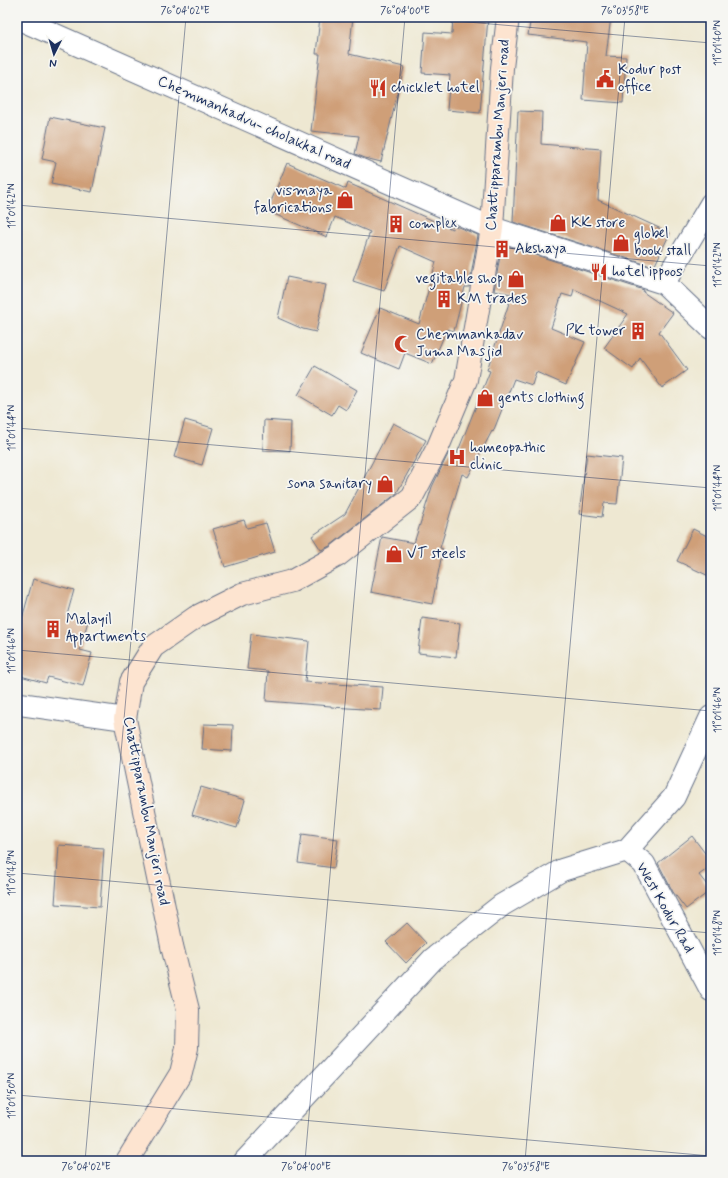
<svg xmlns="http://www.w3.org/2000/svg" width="728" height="1178" font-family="Mynerve,sans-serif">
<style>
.building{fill:#cf9f78}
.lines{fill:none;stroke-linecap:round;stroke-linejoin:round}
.street-casing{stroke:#657087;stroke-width:24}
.secondary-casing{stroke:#657087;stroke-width:24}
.street{stroke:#fff;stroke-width:22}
.secondary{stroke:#fde4d0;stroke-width:22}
.ticks{fill:none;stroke:#1b2f5e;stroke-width:1;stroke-opacity:0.45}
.labels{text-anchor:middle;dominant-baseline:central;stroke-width:3.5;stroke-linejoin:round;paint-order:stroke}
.poi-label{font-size:15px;fill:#1b2f5e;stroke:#f6f6f2;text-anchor:start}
.street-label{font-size:15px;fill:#1b2f5e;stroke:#f6f6f2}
.neatline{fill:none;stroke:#1b2f5e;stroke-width:1.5}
.ticks-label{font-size:10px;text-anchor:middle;fill:#1b2f5e}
</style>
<rect width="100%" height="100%" fill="#f6f6f2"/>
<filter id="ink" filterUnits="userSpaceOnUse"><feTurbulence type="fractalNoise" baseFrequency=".025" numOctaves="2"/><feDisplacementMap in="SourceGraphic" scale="8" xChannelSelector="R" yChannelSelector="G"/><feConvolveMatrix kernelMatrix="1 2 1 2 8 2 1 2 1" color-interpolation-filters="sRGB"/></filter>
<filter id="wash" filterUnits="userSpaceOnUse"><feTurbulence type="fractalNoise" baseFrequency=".012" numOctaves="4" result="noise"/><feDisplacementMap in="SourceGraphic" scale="16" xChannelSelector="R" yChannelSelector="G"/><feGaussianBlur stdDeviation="0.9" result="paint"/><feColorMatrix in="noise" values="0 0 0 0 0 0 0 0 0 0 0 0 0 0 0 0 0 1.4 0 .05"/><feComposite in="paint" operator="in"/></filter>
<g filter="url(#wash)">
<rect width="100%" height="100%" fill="#eee8d2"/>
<g id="blocks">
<g class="building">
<path d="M 320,17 L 353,17 L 349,54 L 404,67 L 381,162 L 365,158 L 355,154 L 359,136 L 311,131 L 320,54 L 316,54 Z"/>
<path d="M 453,17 L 488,18 L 480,113 L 447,110 L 450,75 L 422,73 L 425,32 L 452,34 Z"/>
<path d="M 531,17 L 611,17 L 606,56 L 626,57 L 623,103 L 583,100 L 587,42 L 528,35 Z"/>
<path d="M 518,111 L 542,112 L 541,144 L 601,149 L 598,200 L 670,233 L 654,267 L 513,222 Z"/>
<path d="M 50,117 L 105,128 L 92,192 L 51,184 L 56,162 L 42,159 Z"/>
<path d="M 287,163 L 346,189 L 348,183 L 452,229 L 453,225 L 478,235 L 469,287 L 465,287 L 454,331 L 447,329 L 432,364 L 405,353 L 399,369 L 361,353 L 380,308 L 419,324 L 436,262 L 400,246 L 384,291 L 353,281 L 370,232 L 335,217 L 327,237 L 267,211 Z"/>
<path d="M 502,244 L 644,290 L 643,292 L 673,313 L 659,332 L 687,370 L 662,388 L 640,358 L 633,369 L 604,348 L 628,314 L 574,289 L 572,297 L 562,294 L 551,328 L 585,342 L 566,385 L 536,372 L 532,385 L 514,379 L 493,432 L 492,431 L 468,477 L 462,474 L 440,548 L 443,549 L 432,604 L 371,592 L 382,537 L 414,543 L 432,487 L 449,452 L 456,456 L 490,371 L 487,370 L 512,294 L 494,291 Z"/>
<path d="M 287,277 L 326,285 L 316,332 L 303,329 L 278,318 Z"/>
<path d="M 315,366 L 357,390 L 346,410 L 338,405 L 332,415 L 298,395 Z"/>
<path d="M 185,420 L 213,428 L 202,465 L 174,457 Z"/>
<path d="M 264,420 L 291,422 L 290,451 L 263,450 Z"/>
<path d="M 393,423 L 426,440 L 396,494 L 330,546 L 321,550 L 312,536 L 345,514 Z"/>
<path d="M 587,454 L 622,458 L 617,504 L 604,503 L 602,517 L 579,514 Z"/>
<path d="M 244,520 L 247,528 L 266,523 L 275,552 L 225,567 L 213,529 Z"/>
<path d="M 693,529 L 711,538 L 711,577 L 677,561 Z"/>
<path d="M 33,579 L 74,590 L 67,615 L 88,621 L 80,650 L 92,653 L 83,686 L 48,677 L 46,683 L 17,675 L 17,637 Z"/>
<path d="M 422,618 L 460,623 L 456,657 L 418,653 Z"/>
<path d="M 251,634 L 309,641 L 305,682 L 383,687 L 381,710 L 331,707 L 331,706 L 266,701 L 268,671 L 247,669 Z"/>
<path d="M 204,724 L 233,725 L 232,751 L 202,749 Z"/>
<path d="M 201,787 L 245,800 L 237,828 L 192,815 Z"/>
<path d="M 302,834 L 338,839 L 334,868 L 298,863 Z"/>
<path d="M 692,836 L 711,861 L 711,866 L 699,875 L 711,890 L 686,909 L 673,892 L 658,863 Z"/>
<path d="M 59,845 L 104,848 L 100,907 L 55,904 Z"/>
<path d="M 407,923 L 426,943 L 406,963 L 386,942 Z"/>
</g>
</g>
</g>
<g filter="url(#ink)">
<use href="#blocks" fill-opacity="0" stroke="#657087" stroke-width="1"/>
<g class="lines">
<g class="street-casing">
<g id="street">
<path d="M 17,18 L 492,228 L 664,283 L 711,328"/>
<path d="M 664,283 L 711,204"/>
<path d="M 20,704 L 125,719"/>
<path d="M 627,850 L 644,864 L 711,990"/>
<path d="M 627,850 L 674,797 L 711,717"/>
<path d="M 245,1161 L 433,959 L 502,905 L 562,870 L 627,850"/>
</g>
</g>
<g class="secondary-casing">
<path id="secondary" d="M 127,1161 L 181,1073 L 187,1048 L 188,1010 L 172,946 L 125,719 L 131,682 L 153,647 L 196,617 L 242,594 L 292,581 L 337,556 L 412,497 L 438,447 L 466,380 L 492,228 L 502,68 L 508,17"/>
</g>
<use href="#street" class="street"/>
<use href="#secondary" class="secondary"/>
</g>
</g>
<path class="ticks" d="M 410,17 L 711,43M 17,205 L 711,266M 17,428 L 711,488M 17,650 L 711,711M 17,873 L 711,933M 17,1095 L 711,1156M 85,1161 L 186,17M 305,1161 L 405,17M 525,1161 L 625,17"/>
<defs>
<g id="civic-bare" transform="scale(1.38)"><path d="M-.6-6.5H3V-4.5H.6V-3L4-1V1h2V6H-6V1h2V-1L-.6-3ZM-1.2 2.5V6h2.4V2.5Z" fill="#c8321e" stroke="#f6f6f2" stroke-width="2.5" paint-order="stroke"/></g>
<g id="restaurant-bare" transform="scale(1.38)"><path d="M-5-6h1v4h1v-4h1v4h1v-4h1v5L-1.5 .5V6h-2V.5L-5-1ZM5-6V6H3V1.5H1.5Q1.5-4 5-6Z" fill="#c8321e" stroke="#f6f6f2" stroke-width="2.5" paint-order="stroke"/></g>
<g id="shop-bare" transform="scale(1.38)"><path d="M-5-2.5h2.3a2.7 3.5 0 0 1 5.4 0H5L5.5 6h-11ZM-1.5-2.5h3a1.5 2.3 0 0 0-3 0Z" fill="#c8321e" stroke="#f6f6f2" stroke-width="2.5" paint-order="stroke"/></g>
<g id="building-bare" transform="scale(1.38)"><path d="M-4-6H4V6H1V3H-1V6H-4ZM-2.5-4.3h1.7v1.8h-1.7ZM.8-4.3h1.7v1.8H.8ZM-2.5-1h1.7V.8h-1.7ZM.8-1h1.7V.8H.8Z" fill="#c8321e" stroke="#f6f6f2" stroke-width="2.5" paint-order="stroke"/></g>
<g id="mosque-bare" transform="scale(1.38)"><path d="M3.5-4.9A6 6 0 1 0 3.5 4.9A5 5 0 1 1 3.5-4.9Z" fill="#c8321e" stroke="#f6f6f2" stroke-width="2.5" paint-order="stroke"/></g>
<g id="hospital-bare" transform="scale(1.38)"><path d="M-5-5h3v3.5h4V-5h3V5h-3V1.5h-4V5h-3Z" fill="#c8321e" stroke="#f6f6f2" stroke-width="2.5" paint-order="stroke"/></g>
</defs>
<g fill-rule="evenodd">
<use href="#civic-bare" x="605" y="79"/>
<use href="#restaurant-bare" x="378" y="88"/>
<use href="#shop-bare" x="345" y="200"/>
<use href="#shop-bare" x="558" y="223"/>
<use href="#building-bare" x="396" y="224"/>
<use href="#shop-bare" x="621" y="243"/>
<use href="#building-bare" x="502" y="249"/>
<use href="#restaurant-bare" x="599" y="272"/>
<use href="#shop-bare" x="516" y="279"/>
<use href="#building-bare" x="444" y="299"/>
<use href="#building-bare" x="638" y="331"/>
<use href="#mosque-bare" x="403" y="344"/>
<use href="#shop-bare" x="485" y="398"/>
<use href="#hospital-bare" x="457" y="457"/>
<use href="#shop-bare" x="385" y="484"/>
<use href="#shop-bare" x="394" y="554"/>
<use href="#building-bare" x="53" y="629"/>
</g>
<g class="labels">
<g class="poi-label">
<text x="618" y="70">Kodur post<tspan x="618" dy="17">office</tspan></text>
<text x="391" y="88">chicklet hotel</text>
<text x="332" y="191" text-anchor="end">vismaya<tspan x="332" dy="17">fabrications</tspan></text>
<text x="571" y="223">KK store</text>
<text x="409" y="224">complex</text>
<text x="634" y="234">globel<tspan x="634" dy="17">book stall</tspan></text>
<text x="515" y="249">Akshaya</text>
<text x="612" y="272">hotel ippoos</text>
<text x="503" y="279" text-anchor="end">vegitable shop</text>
<text x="457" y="299">KM trades</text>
<text x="625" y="331" text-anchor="end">PK tower</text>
<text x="416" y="335">Chemmankadav<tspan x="416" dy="17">Juma Masjid</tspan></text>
<text x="498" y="398">gents clothing</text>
<text x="470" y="448">homeopathic<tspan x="470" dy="17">clinic</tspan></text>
<text x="372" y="484" text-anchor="end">sona sanitary</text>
<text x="407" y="554">VT steels</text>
<text x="66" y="620">Malayil<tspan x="66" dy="17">Appartments</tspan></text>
</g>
<g class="street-label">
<text transform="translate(254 123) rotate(24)">Chemmankadvu- cholakkal road</text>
<text transform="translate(498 135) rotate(-86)">Chattipparambu Manjeri road</text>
<text transform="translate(146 811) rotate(79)">Chattipparambu Manjeri road</text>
<text transform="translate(665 908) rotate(60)">West Kodur Rad</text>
</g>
</g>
<rect width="728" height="1178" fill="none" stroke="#f6f6f2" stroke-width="44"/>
<g transform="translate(54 54) rotate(185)" stroke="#f6f6f2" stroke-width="3" paint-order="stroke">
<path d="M0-3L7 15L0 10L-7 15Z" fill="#1b2f5e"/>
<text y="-6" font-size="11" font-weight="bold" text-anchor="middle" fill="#1b2f5e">N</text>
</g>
<rect x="22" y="22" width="684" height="1134" class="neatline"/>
<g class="ticks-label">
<text x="185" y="14">76°04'02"E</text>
<text x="405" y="14">76°04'00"E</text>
<text x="625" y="14">76°03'58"E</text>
<text transform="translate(717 43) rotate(-90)" y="4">11°01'40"N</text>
<text transform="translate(11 206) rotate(-90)" y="4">11°01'42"N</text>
<text transform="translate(717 265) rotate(-90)" y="4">11°01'42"N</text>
<text transform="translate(11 428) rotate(-90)" y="4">11°01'44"N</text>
<text transform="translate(717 488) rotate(-90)" y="4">11°01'44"N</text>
<text transform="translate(11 651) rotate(-90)" y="4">11°01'46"N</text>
<text transform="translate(717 710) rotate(-90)" y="4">11°01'46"N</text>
<text transform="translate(11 873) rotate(-90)" y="4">11°01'48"N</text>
<text transform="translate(717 933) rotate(-90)" y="4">11°01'48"N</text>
<text transform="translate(11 1096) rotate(-90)" y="4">11°01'50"N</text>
<text x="86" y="1170">76°04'02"E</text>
<text x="306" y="1170">76°04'00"E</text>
<text x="526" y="1170">76°03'58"E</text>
</g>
</svg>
